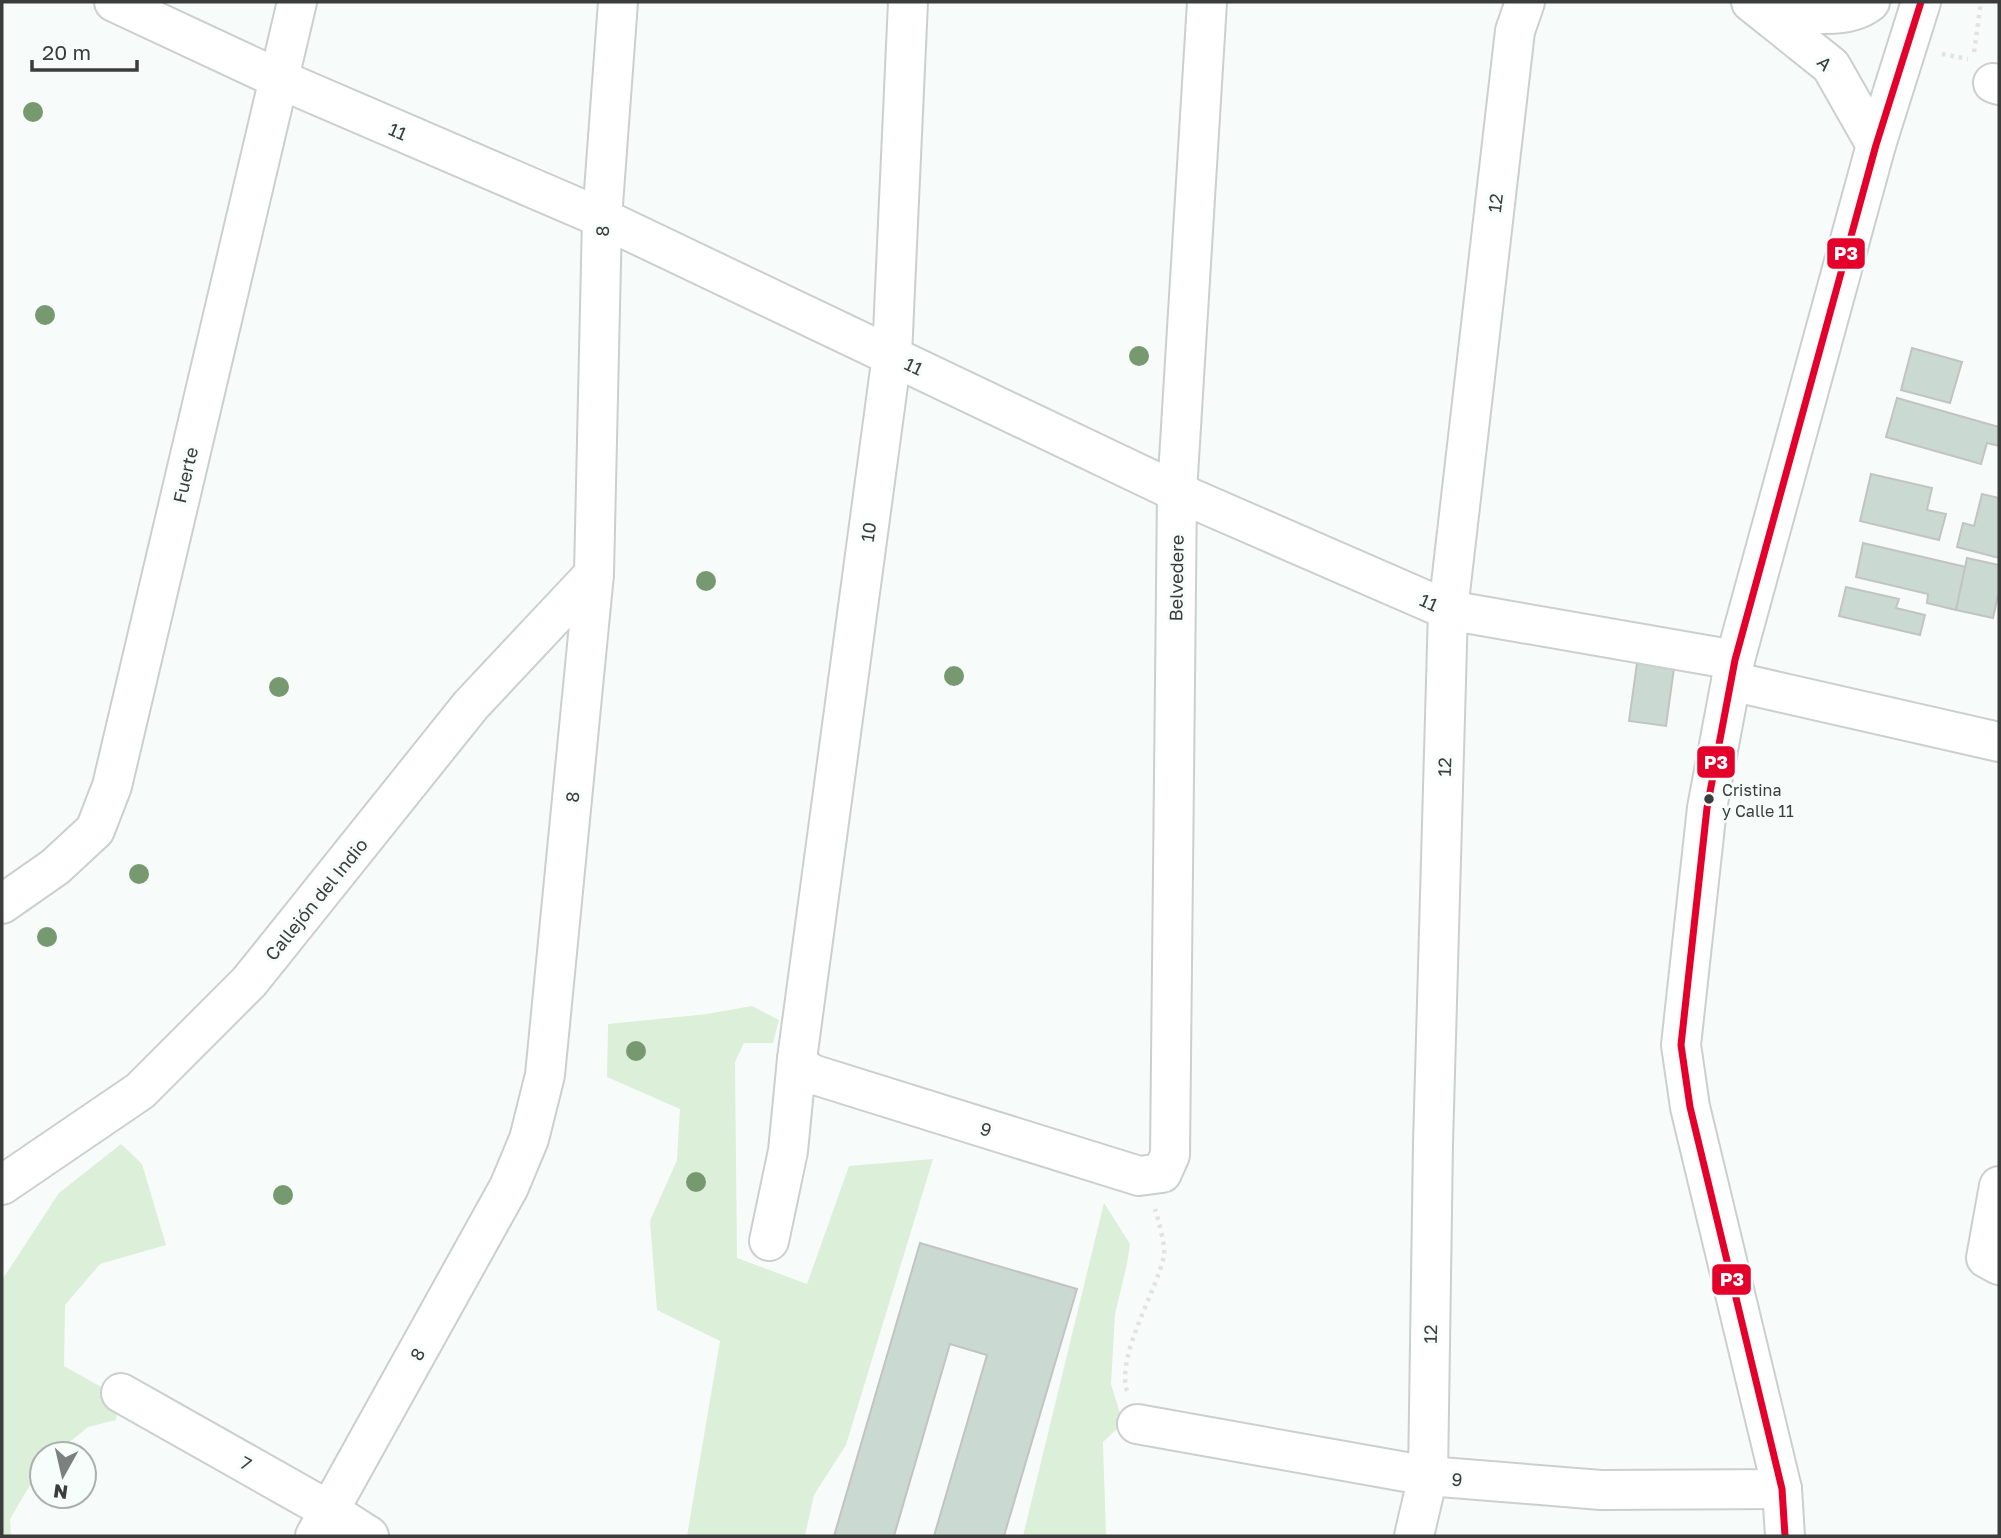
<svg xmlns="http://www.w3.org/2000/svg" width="2001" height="1538" font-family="'Golos Text',sans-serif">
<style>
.green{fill:#dbefd9}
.building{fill:#cad9d1;stroke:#c2c4c3;stroke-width:2}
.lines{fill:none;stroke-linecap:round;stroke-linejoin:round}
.street-casing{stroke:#cccfcf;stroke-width:42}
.secondary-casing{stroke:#cccfcf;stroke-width:42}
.path{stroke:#e2e2e2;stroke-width:4.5;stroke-dasharray:3.5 5;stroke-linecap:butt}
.street{stroke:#fefffe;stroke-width:38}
.secondary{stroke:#fefffe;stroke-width:38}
.bus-1-casing{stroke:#f6fdfb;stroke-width:12}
.bus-1{stroke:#e4002b;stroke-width:7}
.tree{fill:#769970}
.bus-dot{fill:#3a3d3c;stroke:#f6fdfb;stroke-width:2.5}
.labels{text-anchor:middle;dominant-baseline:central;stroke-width:6;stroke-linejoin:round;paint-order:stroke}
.bus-label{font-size:16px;fill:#3a3d3c;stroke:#f6fdfb;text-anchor:start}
.street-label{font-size:18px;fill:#3a3d3c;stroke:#f6fdfb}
.line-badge{stroke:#f6fdfb;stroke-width:2.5}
.badge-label{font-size:19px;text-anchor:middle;font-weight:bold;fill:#fff}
</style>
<rect width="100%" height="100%" fill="#f7fcfa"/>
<g class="green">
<path d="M 752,1006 L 779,1020 L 773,1043 L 744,1043 L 735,1062 L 737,1258 L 807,1284 L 849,1166 L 933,1159 L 846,1445 L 814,1495 L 805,1536 L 687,1536 L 720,1341 L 657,1310 L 650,1221 L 677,1160 L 680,1109 L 607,1077 L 608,1024 L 707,1014 Z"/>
<path d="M 121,1144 L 142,1164 L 166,1245 L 100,1264 L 65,1305 L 64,1366 L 119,1397 L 116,1420 L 88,1427 L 55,1454 L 42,1454 L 42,1465 L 10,1519 L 11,1536 L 2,1536 L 2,1280 L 59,1193 Z"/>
<path d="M 1104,1203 L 1130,1244 L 1127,1264 L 1115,1314 L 1111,1384 L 1123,1423 L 1103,1442 L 1106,1536 L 1023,1536 Z"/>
</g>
<g class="building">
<path d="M 1912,348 L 1962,362 L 1950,403 L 1901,390 Z"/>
<path d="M 1897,398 L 1999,427 L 1999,446 L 1987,443 L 1981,464 L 1886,437 Z"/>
<path d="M 1871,474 L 1932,488 L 1927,510 L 1946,514 L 1939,540 L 1860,521 Z"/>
<path d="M 1982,494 L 1999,498 L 1999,558 L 1957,547 L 1963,523 L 1974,526 Z"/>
<path d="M 1863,543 L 1966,567 L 1956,610 L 1927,603 L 1928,594 L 1856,577 Z"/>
<path d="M 1967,558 L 1999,565 L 1999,591 L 1993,618 L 1956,610 Z"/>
<path d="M 1846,587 L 1899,599 L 1896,608 L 1925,615 L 1920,635 L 1839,616 Z"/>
<path d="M 1637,663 L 1674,668 L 1666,726 L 1629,721 Z"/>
<path d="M 920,1243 L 1077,1289 L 1004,1536 L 934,1536 L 987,1355 L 950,1344 L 894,1536 L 834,1536 Z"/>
</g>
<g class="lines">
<g class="street-casing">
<g id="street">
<path d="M 1993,83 L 1999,85"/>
<path d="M 1731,681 L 1999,742"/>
<path d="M 2,904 L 55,867 L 95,830 L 112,786 L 297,2"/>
<path d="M 797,1059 L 805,1070 L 815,1075 L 1139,1176 L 1162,1173 L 1170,1155 L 1177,492 L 1207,2"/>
<path d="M 2,1185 L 140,1091 L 249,982 L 471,705 L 594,574"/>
<path d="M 1999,1186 L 1986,1258 L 1999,1265"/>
<path d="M 769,1241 L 788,1151 L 797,1059 L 892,355 L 908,2"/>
<path d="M 121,1393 L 330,1511 L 369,1536"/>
<path d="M 1137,1424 L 1428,1476 L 1601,1490 L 1782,1489"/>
<path d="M 315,1536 L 509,1187 L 529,1139 L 545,1075 L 594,574 L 602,218 L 618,2"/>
<path d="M 1414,1536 L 1428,1476 L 1433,1144 L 1448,610 L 1515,31 L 1525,2"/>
</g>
</g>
<g class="secondary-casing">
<g id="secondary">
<path d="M 114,2 L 279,79 L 602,218 L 1177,492 L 1448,610 L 1735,660"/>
<path d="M 1751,2 L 1831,66 L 1876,145"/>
<path d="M 1758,6 C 1791,10 1842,24 1870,2"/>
<path d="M 1785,1536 L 1782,1489 L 1690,1107 L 1681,1045 L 1707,808 L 1735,660 L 1876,145 L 1921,2"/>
</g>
</g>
<g class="path">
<path d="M 1974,52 L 1981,2"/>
<path d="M 1942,54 L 1968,59"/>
<path d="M 1127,1391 C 1116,1355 1156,1293 1164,1256 C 1166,1247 1158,1219 1155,1209"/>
</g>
<use href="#street" class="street"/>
<use href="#secondary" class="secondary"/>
<g class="bus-1-casing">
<path id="bus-1" d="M 1785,1536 L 1782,1489 L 1690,1107 L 1681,1045 L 1707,808 L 1735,660 L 1876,145 L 1921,2"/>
</g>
<use href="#bus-1" class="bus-1"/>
</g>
<g class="tree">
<circle cx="33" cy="112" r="10"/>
<circle cx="45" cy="315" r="10"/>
<circle cx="1139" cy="356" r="10"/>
<circle cx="706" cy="581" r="10"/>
<circle cx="954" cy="676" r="10"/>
<circle cx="279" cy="687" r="10"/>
<circle cx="139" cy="874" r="10"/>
<circle cx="47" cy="937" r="10"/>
<circle cx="636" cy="1051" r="10"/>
<circle cx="696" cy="1182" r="10"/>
<circle cx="283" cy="1195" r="10"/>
</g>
<circle class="bus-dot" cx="1709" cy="799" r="6"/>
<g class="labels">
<g class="bus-label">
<text x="1722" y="790">Cristina<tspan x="1722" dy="21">y Calle 11</tspan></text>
</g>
<g class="street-label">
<text transform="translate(1825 63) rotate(46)">A</text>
<text transform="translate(398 131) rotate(23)">11</text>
<text transform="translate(1495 203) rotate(-83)">12</text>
<text transform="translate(602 231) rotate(-88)">8</text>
<text transform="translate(914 366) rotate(26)">11</text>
<text transform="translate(185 475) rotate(-77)">Fuerte</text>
<text transform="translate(868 532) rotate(-82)">10</text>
<text transform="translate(1176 578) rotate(-89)">Belvedere</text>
<text transform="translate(1429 602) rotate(24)">11</text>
<text transform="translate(1444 767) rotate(-88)">12</text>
<text transform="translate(572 797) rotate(-85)">8</text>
<text transform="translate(316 899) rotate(-51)">Callejón del Indio</text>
<text transform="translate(986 1129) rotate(17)">9</text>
<text transform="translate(1430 1334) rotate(-89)">12</text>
<text transform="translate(417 1354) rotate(-61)">8</text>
<text transform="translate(246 1463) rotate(29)">7</text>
<text transform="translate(1457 1479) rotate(5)">9</text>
</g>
</g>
<g class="line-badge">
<rect x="1826" y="237" width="40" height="33" rx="7" fill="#e4002b"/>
<rect x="1696" y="745" width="40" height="34" rx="7" fill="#e4002b"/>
<rect x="1711" y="1263" width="41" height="33" rx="7" fill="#e4002b"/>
</g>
<g class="badge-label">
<text x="1846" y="260">P3</text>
<text x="1716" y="769">P3</text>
<text x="1732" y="1286">P3</text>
</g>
<rect width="2001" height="1538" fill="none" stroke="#3a3d3c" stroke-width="7"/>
<g transform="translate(63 1475) rotate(188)"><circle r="33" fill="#f6fdfb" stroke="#abb0af" stroke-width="2"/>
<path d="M0-5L12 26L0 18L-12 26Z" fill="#7c807e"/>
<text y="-10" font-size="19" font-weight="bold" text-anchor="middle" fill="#3a3d3c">N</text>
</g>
<path d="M32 60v10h105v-10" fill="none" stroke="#3a3d3c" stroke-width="3.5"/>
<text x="42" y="60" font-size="21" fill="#3a3d3c" stroke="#f6fdfb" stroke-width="5" paint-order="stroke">20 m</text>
</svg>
